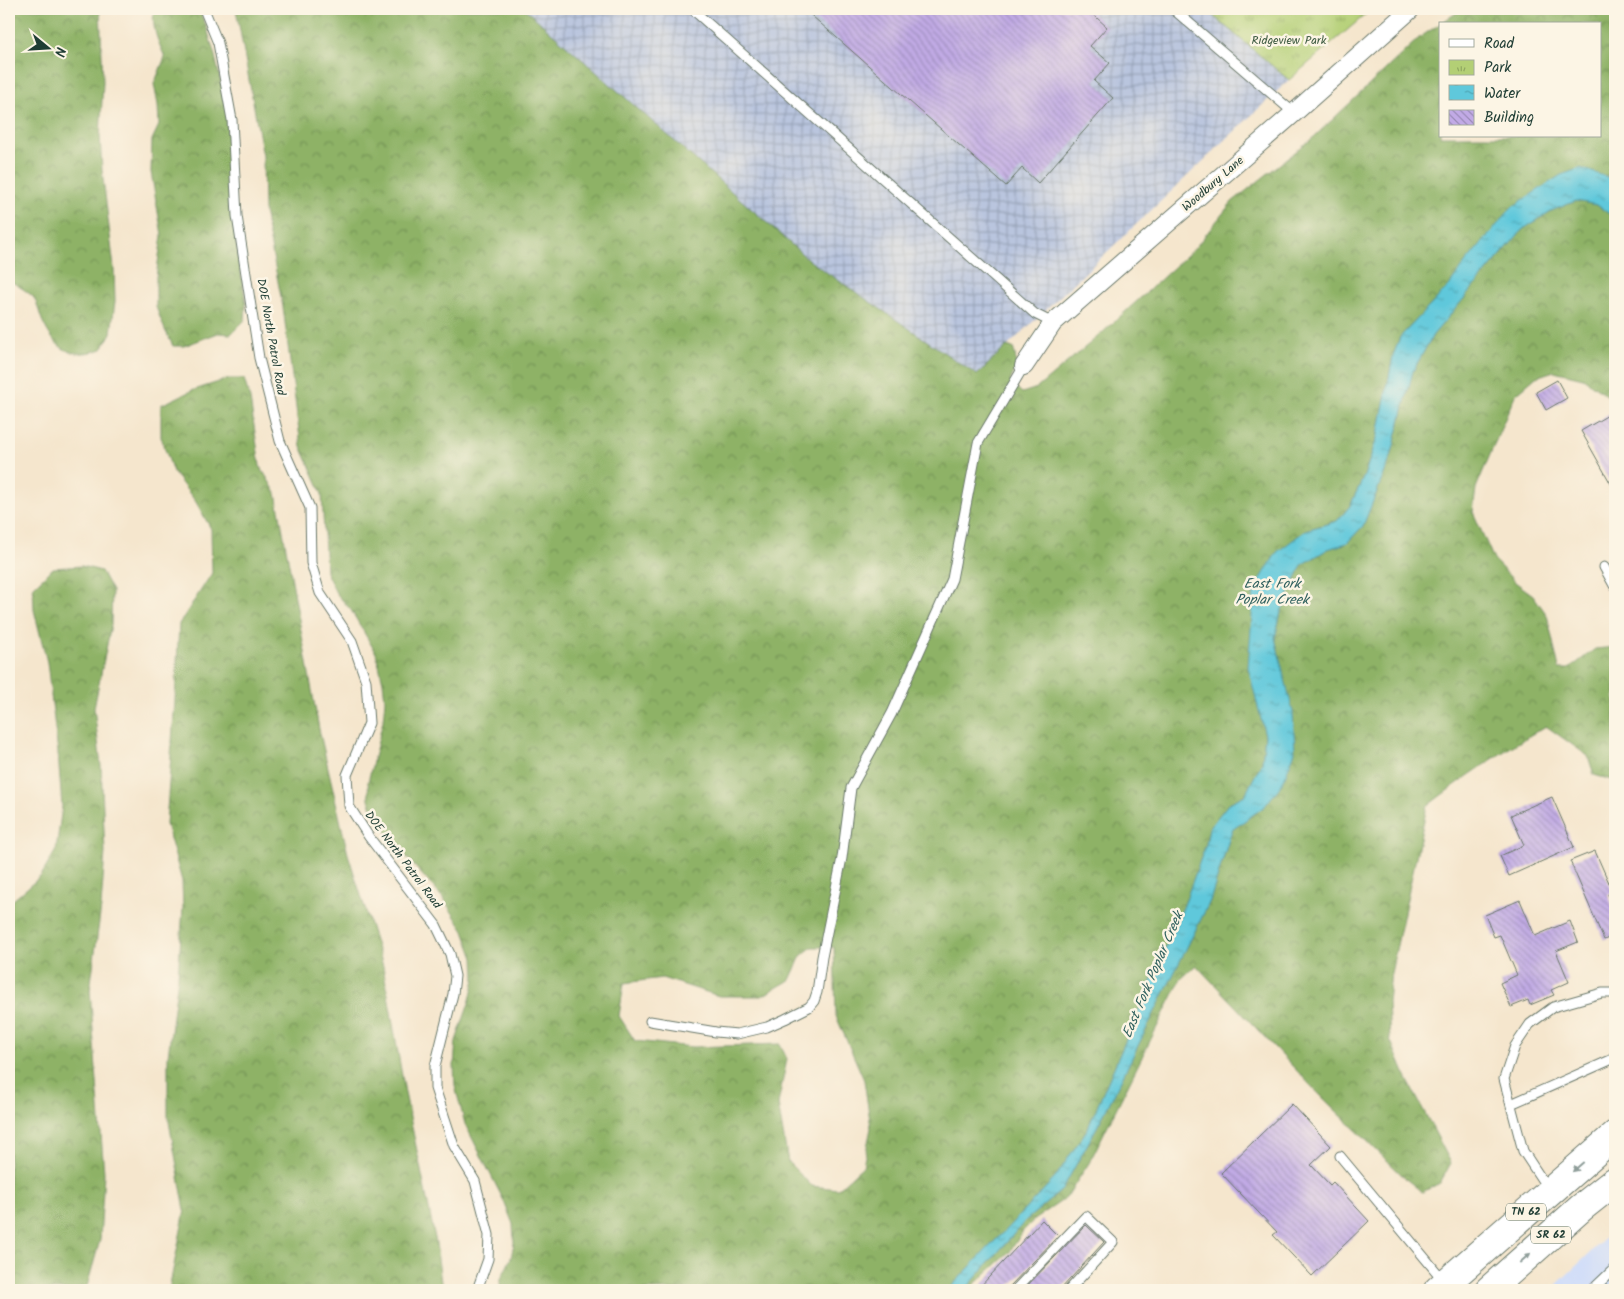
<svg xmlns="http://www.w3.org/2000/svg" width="1624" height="1299" font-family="Kalam,sans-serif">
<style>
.built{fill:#cddbfa}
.industrial{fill:url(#industrial-grid)}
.forest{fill:url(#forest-crowns);stroke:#56784d;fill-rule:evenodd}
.park{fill:url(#park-tufts);stroke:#698654}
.water{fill:url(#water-ripples);stroke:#3f8288}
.building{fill:url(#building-back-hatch)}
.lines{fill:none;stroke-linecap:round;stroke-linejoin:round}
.lane-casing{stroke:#6a786a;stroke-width:11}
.street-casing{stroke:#6a786a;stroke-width:20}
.highway-casing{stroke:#6a786a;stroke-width:30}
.lane{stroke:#fff;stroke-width:9}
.street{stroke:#fff;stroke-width:18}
.highway{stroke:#fff;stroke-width:28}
.oneway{fill:#8f9e9a}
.labels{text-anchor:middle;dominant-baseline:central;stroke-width:5;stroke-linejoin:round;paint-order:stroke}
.shield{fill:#fcf5e5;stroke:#617469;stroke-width:1}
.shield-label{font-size:11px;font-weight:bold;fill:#1f3d34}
.park-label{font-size:12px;fill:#3d5a41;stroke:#fcf5e5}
.street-label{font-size:12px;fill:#1f3d34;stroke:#fcf5e5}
.water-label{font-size:14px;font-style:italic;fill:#2f605e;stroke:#fcf5e5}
</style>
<defs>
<pattern id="industrial-grid" width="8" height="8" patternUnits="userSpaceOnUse" patternTransform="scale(1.25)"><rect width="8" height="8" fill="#b9c5de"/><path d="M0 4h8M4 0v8" fill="none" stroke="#96a1b5"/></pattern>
<pattern id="forest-crowns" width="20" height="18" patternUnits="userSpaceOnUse" patternTransform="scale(1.25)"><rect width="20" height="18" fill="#8eb266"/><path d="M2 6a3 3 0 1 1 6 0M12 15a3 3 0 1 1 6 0" fill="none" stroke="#739255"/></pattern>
<pattern id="park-tufts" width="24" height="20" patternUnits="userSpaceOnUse" patternTransform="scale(1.25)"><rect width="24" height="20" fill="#b3cf75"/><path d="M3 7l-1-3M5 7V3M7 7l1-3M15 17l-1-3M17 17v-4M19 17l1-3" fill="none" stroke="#91a961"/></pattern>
<pattern id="water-ripples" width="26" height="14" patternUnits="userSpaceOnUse" patternTransform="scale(1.25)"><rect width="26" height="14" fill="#5fc8db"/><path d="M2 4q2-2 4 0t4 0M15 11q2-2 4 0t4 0" fill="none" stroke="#4ea4b2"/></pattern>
<pattern id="building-back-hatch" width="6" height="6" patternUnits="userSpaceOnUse" patternTransform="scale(1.25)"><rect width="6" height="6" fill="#c1aae5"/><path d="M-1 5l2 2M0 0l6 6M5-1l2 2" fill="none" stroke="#9c8cba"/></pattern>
</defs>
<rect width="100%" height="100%" fill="#fcf5e5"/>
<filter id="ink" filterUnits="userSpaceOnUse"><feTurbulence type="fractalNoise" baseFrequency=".02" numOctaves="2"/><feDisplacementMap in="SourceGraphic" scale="10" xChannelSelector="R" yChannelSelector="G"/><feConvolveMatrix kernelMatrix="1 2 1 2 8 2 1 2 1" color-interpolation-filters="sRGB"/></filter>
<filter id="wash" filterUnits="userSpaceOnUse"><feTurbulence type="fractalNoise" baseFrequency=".0096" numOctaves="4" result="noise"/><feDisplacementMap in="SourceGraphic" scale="20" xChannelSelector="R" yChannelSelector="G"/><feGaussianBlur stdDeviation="1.12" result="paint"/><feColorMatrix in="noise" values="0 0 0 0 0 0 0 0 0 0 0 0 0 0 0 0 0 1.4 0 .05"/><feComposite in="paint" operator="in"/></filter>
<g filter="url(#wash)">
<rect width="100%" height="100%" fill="#f5e6cd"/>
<path class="built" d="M 1615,1229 L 1615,1290 L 1551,1290 Z"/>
<path class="industrial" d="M 525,9 L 1205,9 L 1289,80 L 977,375 L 810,261 Z"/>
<g class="forest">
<path d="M 9,9 L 100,9 L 103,82 L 100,136 L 102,170 L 114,268 L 115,301 L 111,333 L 102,349 C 70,360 55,349 42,320 C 39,313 38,304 34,298 C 28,291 16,285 9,280 Z"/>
<path d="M 154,9 L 198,9 L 206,25 L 215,56 L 227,110 L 228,182 L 234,230 L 246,304 L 245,320 L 231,334 L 218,333 L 184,346 L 173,346 L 165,330 L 156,307 L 156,277 L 162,235 L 151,172 L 152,140 L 159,125 L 158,105 L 154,84 L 165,57 C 158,42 151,26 154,9 Z"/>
<path d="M 236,9 L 525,9 L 810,261 L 977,375 L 1007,346 L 1013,348 C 1018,361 1016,369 1010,381 L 1022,393 L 1037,388 L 1102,333 L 1195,248 L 1232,202 L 1314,137 L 1419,38 L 1462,9 L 1615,9 L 1615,180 L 1606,175 L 1483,243 L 1465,263 L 1449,286 L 1400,337 L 1393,356 L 1378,435 L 1364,476 L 1350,506 L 1337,521 L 1306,530 L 1254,590 L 1252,626 L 1258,704 L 1265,735 L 1262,762 L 1245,795 L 1229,803 L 1209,828 L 1206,844 L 1184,905 L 1088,1128 L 1055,1178 L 948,1290 L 499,1290 L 501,1279 L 511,1258 L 514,1243 L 513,1224 L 503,1199 L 465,1124 L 455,1086 L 454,1065 L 456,1041 L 470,1000 L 475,979 L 474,958 L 464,931 L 443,898 L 408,859 L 375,817 L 369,799 L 368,782 L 383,721 L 385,700 L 383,682 L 376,653 L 351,610 L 336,593 L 326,572 L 322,494 L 301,446 L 283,307 L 264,211 L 263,156 ZM 1440,24 L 1600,24 L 1600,136 L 1440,136 ZM 812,947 L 834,947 L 836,1016 L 864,1080 L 871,1128 L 863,1166 L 838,1189 L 812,1186 L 788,1162 L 778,1104 L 787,1059 L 780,1044 L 693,1047 L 635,1041 L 619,1016 L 624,983 L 662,978 L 719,996 L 762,996 L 790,980 L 801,956 Z"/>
<path d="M 1576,201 L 1597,205 L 1615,218 L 1615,401 L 1583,378 L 1554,371 L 1536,377 L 1515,395 L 1476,488 L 1473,512 L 1494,560 L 1515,582 L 1533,595 L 1547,615 L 1559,669 L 1569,669 L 1595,649 L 1615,647 L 1615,781 L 1594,775 L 1588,756 L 1546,726 C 1504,750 1465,777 1427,806 L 1391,973 L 1388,1002 L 1390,1039 L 1404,1073 L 1451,1163 L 1440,1183 L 1422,1192 L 1406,1179 L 1318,1093 L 1196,965 L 1181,979 L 1089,1163 L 1066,1198 L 1035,1219 L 1023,1231 L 1009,1253 L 968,1290 L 965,1290 L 1026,1220 L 1062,1190 L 1102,1118 L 1210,901 L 1232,830 L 1265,806 L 1282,671 L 1275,638 L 1281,612 L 1302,565 L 1328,549 L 1347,543 L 1363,526 L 1391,457 L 1413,371 L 1433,335 L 1522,230 L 1551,211 Z"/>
<path d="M 228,379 L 244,379 L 250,399 L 260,466 L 276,493 L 319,729 L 348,854 L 383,966 L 405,1093 L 436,1243 L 442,1290 L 169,1290 L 185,1210 L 168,1116 L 168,1056 L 178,976 L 183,908 L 182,881 L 166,824 L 175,700 L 179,624 L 212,573 L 211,529 L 196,502 L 173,472 L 161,437 L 161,405 L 191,391 Z"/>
<path d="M 82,566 L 101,571 L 112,591 L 111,625 L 94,708 L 101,766 L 105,852 L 101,907 L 90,990 L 104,1173 L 100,1240 L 86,1290 L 9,1290 L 9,901 L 12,901 L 41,876 L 56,850 L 62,807 L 58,753 L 47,662 L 34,610 L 33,587 L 53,568 Z"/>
</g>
<path class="park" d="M 1205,9 L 1372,9 L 1289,80 Z"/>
<path class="water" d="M 1581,168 L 1615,180 L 1615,218 L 1597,205 L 1576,201 L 1551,211 L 1522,230 L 1433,335 L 1413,371 L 1391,457 L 1363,526 L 1347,543 L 1328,549 L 1302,565 L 1281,612 L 1275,638 L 1293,712 L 1295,752 L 1282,784 L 1265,806 L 1232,830 L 1210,901 L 1102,1118 L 1062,1190 L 1026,1220 L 965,1290 L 948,1290 L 1055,1178 L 1088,1128 L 1184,905 L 1206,844 L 1209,828 L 1229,803 L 1245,795 L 1262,762 L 1265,735 L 1248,667 L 1254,590 L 1277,552 L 1306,530 L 1337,521 L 1350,506 L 1364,476 L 1378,435 L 1393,356 L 1400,337 L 1449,286 L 1465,263 L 1512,207 L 1561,175 Z"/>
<g id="blocks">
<g class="building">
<path d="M 804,9 L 1087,9 L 1107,27 L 1090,46 L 1110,63 L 1094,81 L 1113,98 L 1038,183 L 1022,168 L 1006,186 Z"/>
<path d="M 1557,380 L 1567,398 L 1546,410 L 1536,392 Z"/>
<path d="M 1610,414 L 1615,423 L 1615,491 L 1581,431 Z"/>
<path d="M 1552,797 L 1574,847 L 1509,876 L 1500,856 L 1524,845 L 1511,815 Z"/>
<path d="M 1595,851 L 1613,892 L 1608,894 L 1615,913 L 1615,935 L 1604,940 L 1570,861 Z"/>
<path d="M 1520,900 L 1535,936 L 1570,921 L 1578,942 L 1556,951 L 1569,982 L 1551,990 L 1554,995 L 1530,1005 L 1528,1000 L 1511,1007 L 1500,983 L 1517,975 L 1500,935 L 1494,937 L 1485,915 Z"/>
<path d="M 1292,1104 L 1331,1146 L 1311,1165 L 1330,1185 L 1333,1182 L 1369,1221 L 1312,1276 L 1273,1235 L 1277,1232 L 1221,1173 Z"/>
<path d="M 1042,1220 L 1058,1236 L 1010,1286 L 1009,1290 L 977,1290 Z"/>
<path d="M 1086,1225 L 1104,1242 L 1060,1290 L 1023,1290 Z"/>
</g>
</g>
</g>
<g filter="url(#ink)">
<use href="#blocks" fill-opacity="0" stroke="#6a786a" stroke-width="1"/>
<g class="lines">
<g class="lane-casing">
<g id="lane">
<path d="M 204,9 L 218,43 L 232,120 L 237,216 L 259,358 L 280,441 L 310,508 L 311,563 L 320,593 L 352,641 L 366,681 L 369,723 L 347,775 L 349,806 L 369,837 L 436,925 L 450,954 L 455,976 L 453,994 L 435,1066 L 435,1088 L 454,1146 L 475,1181 L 489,1235 L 488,1259 L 477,1290"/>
<path d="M 692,9 L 1035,314 L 1053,323"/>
<path d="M 1173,9 L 1294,113"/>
<path d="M 1604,567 L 1615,587"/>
<path d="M 650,1021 L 716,1032 L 737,1034 L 767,1027 L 785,1019 L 809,1007 L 814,1001 L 817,992 L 822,957 L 842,858 L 851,788 L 892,713 L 952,579 L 978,443 L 1024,366"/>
<path d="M 1511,1104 L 1615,1058"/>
<path d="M 1340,1156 L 1444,1281"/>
<path d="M 1548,1189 L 1523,1151 L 1504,1079 L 1515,1046 L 1530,1024 L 1553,1007 L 1602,993 L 1615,993"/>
<path d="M 1015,1290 L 1086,1216 L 1113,1242 L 1069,1290"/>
<path d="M 1592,1290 L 1615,1268"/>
</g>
</g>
<g class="street-casing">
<path id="street" d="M 1024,366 L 1053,323 L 1294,113 L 1411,9"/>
</g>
<g class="highway-casing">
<g id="highway">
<path d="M 1438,1290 L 1615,1135"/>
<path d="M 1489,1290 L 1581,1208 L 1615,1181"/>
</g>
</g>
<use href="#lane" class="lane"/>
<use href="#street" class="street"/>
<use href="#highway" class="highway"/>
</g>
<defs><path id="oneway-solid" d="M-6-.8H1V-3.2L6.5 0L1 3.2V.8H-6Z" transform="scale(1.25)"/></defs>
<g class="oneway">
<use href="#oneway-solid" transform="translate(1578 1167) rotate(139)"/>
<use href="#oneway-solid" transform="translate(1525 1258) rotate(-41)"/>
</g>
</g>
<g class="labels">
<g class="shield">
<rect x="1506" y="1203.5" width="40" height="17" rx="4"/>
<rect x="1531" y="1226.5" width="40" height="17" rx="4"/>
</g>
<g class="shield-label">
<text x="1526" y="1212">TN 62</text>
<text x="1551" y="1235">SR 62</text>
</g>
<g class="park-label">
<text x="1289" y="40">Ridgeview Park</text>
</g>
<g class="street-label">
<text transform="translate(1213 184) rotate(-41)">Woodbury Lane</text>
<text transform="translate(271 337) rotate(80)">DOE North Patrol Road</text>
<text transform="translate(403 860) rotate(53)">DOE North Patrol Road</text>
</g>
<g class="water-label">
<text x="1272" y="584">East Fork<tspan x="1272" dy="16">Poplar Creek</tspan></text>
<text transform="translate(1153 975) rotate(-67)">East Fork Poplar Creek</text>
</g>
</g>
<rect width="1624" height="1299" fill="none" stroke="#fcf5e5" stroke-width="30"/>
<rect x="1439" y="22" width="162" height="115" fill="#fcf5e5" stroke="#a4ab9e"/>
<rect x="1449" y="39" width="25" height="8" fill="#ffffff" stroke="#a4ab9e"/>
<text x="1484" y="48" font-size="15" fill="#1f3d34">Road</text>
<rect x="1449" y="60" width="25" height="15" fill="url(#park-tufts)" stroke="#a4ab9e"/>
<text x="1484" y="72" font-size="15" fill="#1f3d34">Park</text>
<rect x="1449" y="85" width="25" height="15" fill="url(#water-ripples)" stroke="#a4ab9e"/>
<text x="1484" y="98" font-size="15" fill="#1f3d34">Water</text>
<rect x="1449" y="110" width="25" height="15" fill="url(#building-back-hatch)" stroke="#a4ab9e"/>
<text x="1484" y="122" font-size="15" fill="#1f3d34">Building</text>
<g transform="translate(48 48) rotate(108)" stroke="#fcf5e5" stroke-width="4" paint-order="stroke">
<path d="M0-4L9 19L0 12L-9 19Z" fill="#1f3d34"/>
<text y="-8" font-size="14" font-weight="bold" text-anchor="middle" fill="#1f3d34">N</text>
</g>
</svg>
